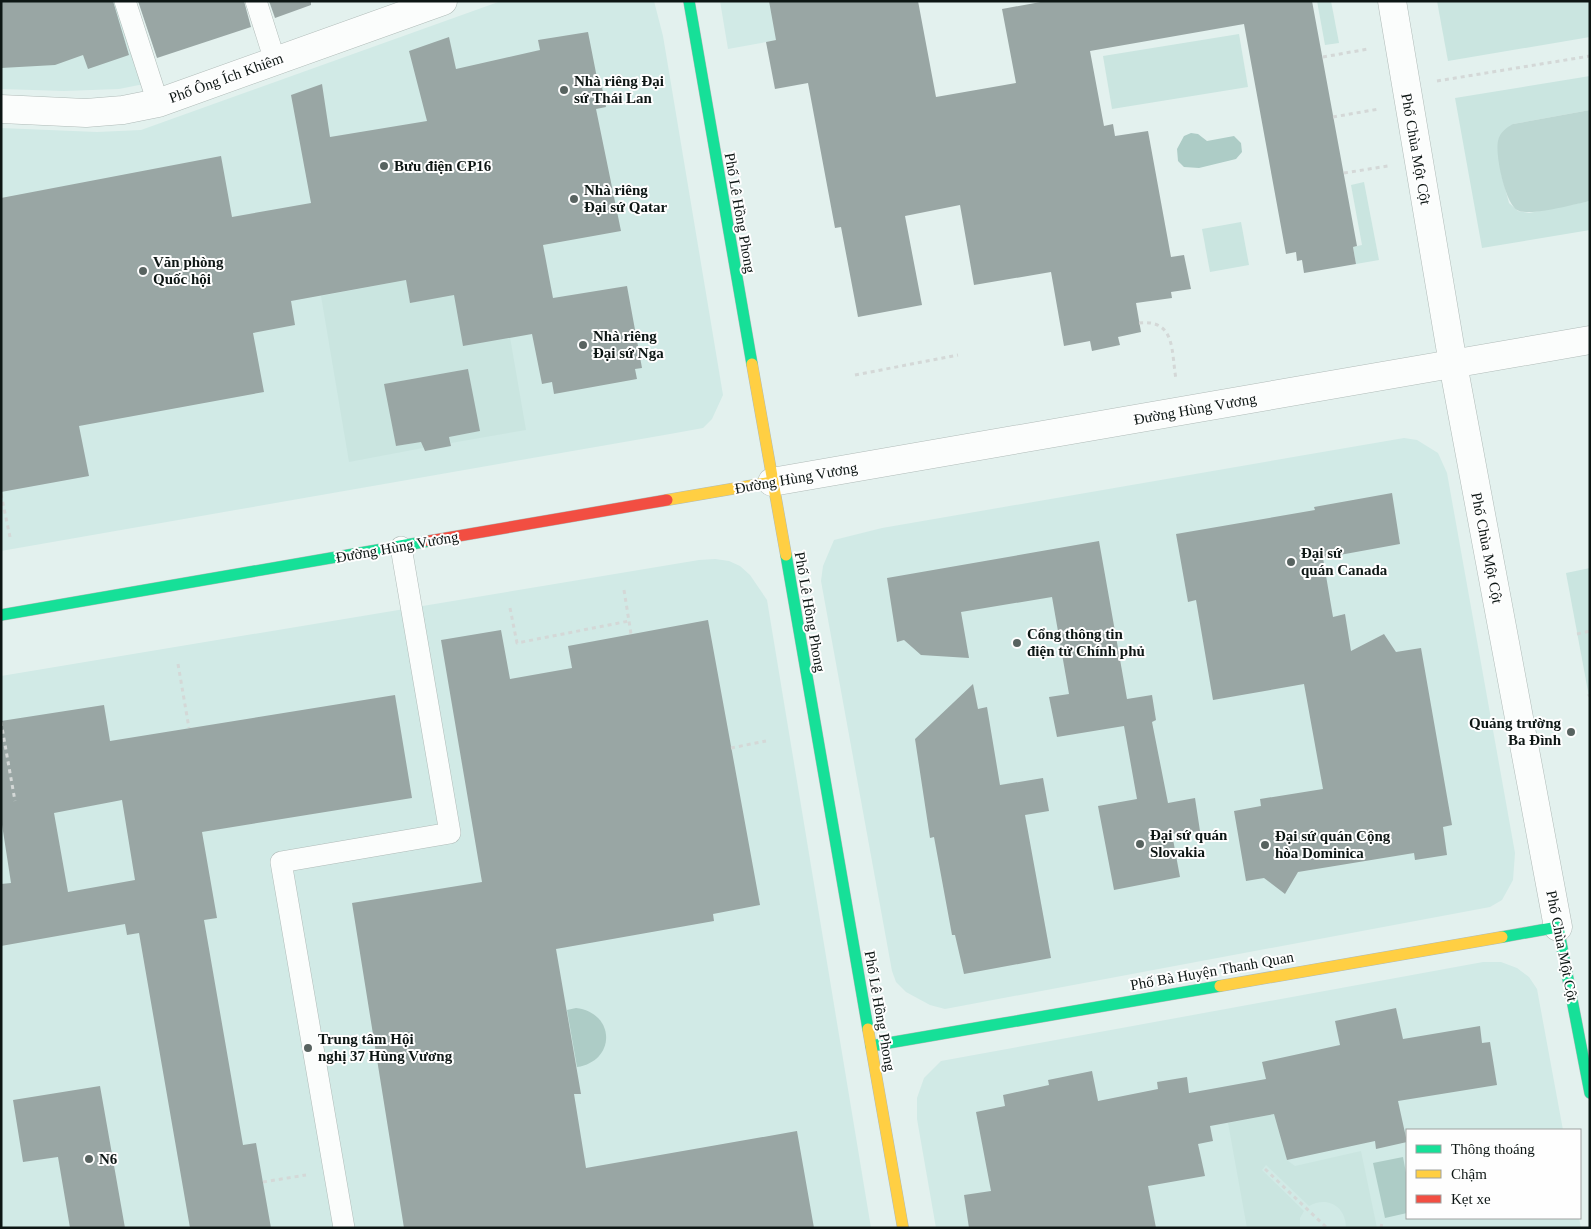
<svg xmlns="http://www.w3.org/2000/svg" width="1591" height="1229" font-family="Georgia,serif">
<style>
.built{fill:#d1eae6}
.green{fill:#cae5e0}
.forest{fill:#bcd7d2}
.water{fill:#adccc6}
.building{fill:#99a6a4;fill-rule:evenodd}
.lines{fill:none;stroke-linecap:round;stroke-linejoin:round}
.lane-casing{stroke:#b0bbb8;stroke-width:22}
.street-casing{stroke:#b0bbb8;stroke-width:29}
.fast-casing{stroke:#b0bbb8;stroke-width:12}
.slow-casing{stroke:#b0bbb8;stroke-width:12}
.jam-casing{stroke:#b0bbb8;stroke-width:12}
.path{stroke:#d4d8d7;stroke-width:3;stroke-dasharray:4 4;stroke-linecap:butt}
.lane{stroke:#fbfdfc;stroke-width:21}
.street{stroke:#fbfdfc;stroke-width:28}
.fast{stroke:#16e098;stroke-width:11}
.slow{stroke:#ffcf43;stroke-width:11}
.jam{stroke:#f24e42;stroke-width:11}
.poi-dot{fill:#586360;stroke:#fefefe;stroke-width:2}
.labels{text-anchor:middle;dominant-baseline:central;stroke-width:4;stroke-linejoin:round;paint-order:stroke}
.street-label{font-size:15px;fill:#0d1614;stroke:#fefefe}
.poi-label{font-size:15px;font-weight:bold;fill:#0d1614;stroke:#fefefe;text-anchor:start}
</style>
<rect width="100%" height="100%" fill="#e3f1ee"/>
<g class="built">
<path d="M 1,1 L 118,1 L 144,84 L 119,89 L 64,91 L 1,89 Z"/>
<path d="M 501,1 L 654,1 L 663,36 L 723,395 L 712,419 L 703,428 L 670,434 L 1,551 L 1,128 L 97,132 L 141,130 Z"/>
<path d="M 720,1 L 885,1 L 888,20 L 728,49 Z"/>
<path d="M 1404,438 L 1417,440 L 1438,453 L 1447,473 L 1515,853 L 1513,880 L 1502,900 L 1490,907 L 945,1009 L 930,1005 L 906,992 L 896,982 L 892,971 L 821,581 L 823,566 L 834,540 L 882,528 Z"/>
<path d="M 715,559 L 729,561 L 740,566 L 750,575 L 767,600 L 871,1228 L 1,1228 L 1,676 L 699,560 Z"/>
<path d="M 1483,962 L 1501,962 L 1517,968 L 1529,977 L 1537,989 L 1563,1130 L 1407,1130 L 1407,1218 L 1579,1218 L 1581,1228 L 936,1228 L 917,1119 L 917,1098 L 924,1078 L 941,1061 Z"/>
</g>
<g class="green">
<path d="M 1317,1 L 1331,1 L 1339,43 L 1325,45 Z"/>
<path d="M 1437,1 L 1590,1 L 1590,37 L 1448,61 Z"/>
<path d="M 1239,34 L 1248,87 L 1112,109 L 1103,56 Z"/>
<path d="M 1590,76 L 1590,110 L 1513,124 L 1501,173 L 1509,203 L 1518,211 L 1529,213 L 1590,201 L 1590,230 L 1482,248 L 1455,98 Z"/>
<path d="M 1364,182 L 1379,260 L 1356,264 L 1353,247 L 1362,245 L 1351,185 Z"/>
<path d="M 1241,222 L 1249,265 L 1210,272 L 1202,229 Z"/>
<path d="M 406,280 L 410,303 L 501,285 L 526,430 L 451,443 L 449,437 L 479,431 L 468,369 L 385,384 L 396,446 L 423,441 L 423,448 L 349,462 L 321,296 Z"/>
<path d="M 1590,568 L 1590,702 L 1566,573 Z"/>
<path d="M 1274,1114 L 1287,1160 L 1295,1166 L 1361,1151 L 1377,1228 L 1346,1228 C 1346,1206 1327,1196 1309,1206 L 1266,1165 L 1262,1170 L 1304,1211 L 1300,1218 L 1300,1228 L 1247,1228 L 1228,1123 Z"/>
</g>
<path class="forest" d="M 1590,110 L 1590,201 C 1575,204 1529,217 1517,210 C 1505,202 1495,155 1498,141 C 1500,132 1506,128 1513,124 Z"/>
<g class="water">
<path d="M 1191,133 L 1198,134 L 1207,141 L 1234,136 L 1241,143 L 1242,152 L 1236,159 L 1199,168 L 1184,167 L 1178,161 L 1177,149 L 1184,136 Z"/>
<path d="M 576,1008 C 616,1013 616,1061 577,1067 L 567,1010 Z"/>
<path d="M 1403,1157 L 1407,1178 L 1407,1213 L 1385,1218 L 1373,1163 Z"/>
</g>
<g class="building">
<path d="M 1,1 L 113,1 L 129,55 L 88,69 L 83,55 L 55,65 L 1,68 Z"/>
<path d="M 138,1 L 244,1 L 251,27 L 157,58 Z"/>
<path d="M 269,1 L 311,1 L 311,5 L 275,18 Z"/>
<path d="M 769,1 L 918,1 L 936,97 L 1016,83 L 1002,9 L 1046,1 L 1312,1 L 1357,246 L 1353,247 L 1356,264 L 1304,273 L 1302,260 L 1297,261 L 1296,252 L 1286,254 L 1244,24 L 1090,51 L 1104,126 L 1113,124 L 1115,136 L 1148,131 L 1171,257 L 1184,255 L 1191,289 L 1171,292 L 1172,298 L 1136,303 L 1141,332 L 1118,337 L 1120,345 L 1092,351 L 1090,341 L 1064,346 L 1051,272 L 974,285 L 960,205 L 905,216 L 922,305 L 858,317 L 841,227 L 835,228 L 808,83 L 775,89 L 766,42 L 776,40 Z"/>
<path d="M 588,32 L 597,78 L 600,77 L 606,107 L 596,109 L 621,231 L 543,245 L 553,298 L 627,286 L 642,368 L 635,369 L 637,379 L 554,394 L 552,382 L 542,384 L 532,334 L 463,346 L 454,295 L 410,303 L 406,280 L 291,301 L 295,325 L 253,333 L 264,392 L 79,426 L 89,476 L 1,492 L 1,198 L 221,156 L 232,217 L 311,203 L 291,95 L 322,84 L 330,137 L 427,121 L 409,51 L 449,37 L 456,69 L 540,50 L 538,40 Z"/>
<path d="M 468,369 L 480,431 L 449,437 L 451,446 L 425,451 L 421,442 L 396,446 L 384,384 Z"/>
<path d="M 1392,493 L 1400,544 L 1323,558 L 1333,617 L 1345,614 L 1351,651 L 1384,634 L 1396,652 L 1421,648 L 1452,825 L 1443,827 L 1447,855 L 1415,860 L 1414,853 L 1298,872 L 1285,894 L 1264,878 L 1246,881 L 1234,811 L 1261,806 L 1260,799 L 1323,789 L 1304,684 L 1213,700 L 1196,600 L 1188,602 L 1176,534 L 1315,510 L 1314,507 Z"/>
<path d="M 1099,541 L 1127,699 L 1152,695 L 1156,720 L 1152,722 L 1168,803 L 1195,798 L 1200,831 L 1172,834 L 1180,877 L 1114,890 L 1098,806 L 1137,799 L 1124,726 L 1057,737 L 1049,697 L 1069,694 L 1052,597 L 961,612 L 969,658 L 921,655 L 904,640 L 897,642 L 887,578 Z"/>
<path d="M 708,620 L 760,905 L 713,914 L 714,921 L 556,949 L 581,1094 L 574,1094 L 586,1168 L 797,1131 L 814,1228 L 404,1228 L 352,903 L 482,882 L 441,640 L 501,630 L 510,679 L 572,668 L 568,646 Z"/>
<path d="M 973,684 L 978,709 L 987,707 L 1000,785 L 1043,778 L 1049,811 L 1025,815 L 1051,958 L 964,974 L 955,935 L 952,935 L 934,837 L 930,838 L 915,739 Z"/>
<path d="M 395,695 L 412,798 L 202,832 L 217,918 L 204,920 L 243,1145 L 256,1143 L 271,1228 L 190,1228 L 139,933 L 127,935 L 125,924 L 1,946 L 1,884 L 11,883 L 1,818 L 1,721 L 104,705 L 110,741 ZM 122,800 L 135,880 L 68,892 L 54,813 Z"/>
<path d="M 1396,1008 L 1403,1039 L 1480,1026 L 1482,1043 L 1490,1042 L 1497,1085 L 1398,1101 L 1407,1142 L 1376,1149 L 1375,1141 L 1287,1160 L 1274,1114 L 1210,1126 L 1213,1141 L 1198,1144 L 1205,1176 L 1148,1186 L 1156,1228 L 969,1228 L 964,1195 L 991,1191 L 976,1112 L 1005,1106 L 1003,1095 L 1049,1085 L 1048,1080 L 1092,1071 L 1098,1101 L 1158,1089 L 1157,1082 L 1187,1077 L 1189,1093 L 1266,1079 L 1262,1062 L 1340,1045 L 1335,1021 Z"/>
<path d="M 100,1086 L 125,1228 L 70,1228 L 58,1157 L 23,1162 L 13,1100 Z"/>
</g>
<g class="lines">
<g class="lane-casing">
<g id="lane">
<path d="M 125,1 L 158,103"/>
<path d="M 256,1 L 275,61"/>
<path d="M 344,1228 L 281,862 L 450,833 L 401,547"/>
</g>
</g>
<g class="street-casing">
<g id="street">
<path d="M 1392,1 L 1453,364 L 1558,927"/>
<path d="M 1,109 L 86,113 L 123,110 L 158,103 L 443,1"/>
<path d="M 772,482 L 1590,340"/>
</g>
</g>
<g class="fast-casing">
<g id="fast">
<path d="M 689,1 L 752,364"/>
<path d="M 786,555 L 868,1029"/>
<path d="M 1,615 L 429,541"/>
<path d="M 1502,937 L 1558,927 L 1590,1093"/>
<path d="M 871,1046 L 1220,986"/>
</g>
</g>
<g class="slow-casing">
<g id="slow">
<path d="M 752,364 L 786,555"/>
<path d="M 667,500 L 772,482"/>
<path d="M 1220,986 L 1502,937"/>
<path d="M 868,1029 L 903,1228"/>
</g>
</g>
<g class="jam-casing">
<path id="jam" d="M 429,541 L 667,500"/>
</g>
<g class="path">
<path d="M 1323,57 L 1368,49"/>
<path d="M 1437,81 L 1590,56"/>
<path d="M 1333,117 L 1379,109"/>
<path d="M 1344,173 L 1388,166"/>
<path d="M 1139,323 C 1176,319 1171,351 1176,379"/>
<path d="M 855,375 L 958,355"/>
<path d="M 1,494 L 10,537"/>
<path d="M 624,590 L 631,634"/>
<path d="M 510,608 L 517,643 L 629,621"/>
<path d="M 1577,634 L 1590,631"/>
<path d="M 178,664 L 189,728"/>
<path d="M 1588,696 L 1590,695"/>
<path d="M 1,722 L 15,801"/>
<path d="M 731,748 L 766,741"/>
<path d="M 1265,1169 L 1327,1228"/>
<path d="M 263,1182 L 306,1175"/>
<path d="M 1381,1228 L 1382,1222"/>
</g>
<use href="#lane" class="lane"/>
<use href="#street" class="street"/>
<use href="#fast" class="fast"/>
<use href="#slow" class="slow"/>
<use href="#jam" class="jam"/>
</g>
<g class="poi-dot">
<circle cx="564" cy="90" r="5"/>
<circle cx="384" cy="166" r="5"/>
<circle cx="574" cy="199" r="5"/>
<circle cx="143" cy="271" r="5"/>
<circle cx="583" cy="345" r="5"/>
<circle cx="1291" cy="562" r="5"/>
<circle cx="1017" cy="643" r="5"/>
<circle cx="1571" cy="732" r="5"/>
<circle cx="1140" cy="844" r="5"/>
<circle cx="1265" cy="845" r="5"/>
<circle cx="308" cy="1048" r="5"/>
<circle cx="89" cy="1159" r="5"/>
</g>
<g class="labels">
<g class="street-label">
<text transform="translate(226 78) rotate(-20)">Phố Ông Ích Khiêm</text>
<text transform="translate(1416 149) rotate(80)">Phố Chùa Một Cột</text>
<text transform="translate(740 213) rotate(80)">Phố Lê Hồng Phong</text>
<text transform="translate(1195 409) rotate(-10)">Đường Hùng Vương</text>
<text transform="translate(796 478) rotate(-10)">Đường Hùng Vương</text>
<text transform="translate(397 547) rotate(-10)">Đường Hùng Vương</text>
<text transform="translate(1487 548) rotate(79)">Phố Chùa Một Cột</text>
<text transform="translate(810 612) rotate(80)">Phố Lê Hồng Phong</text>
<text transform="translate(1562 946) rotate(79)">Phố Chùa Một Cột</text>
<text transform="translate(1212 971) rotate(-10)">Phố Bà Huyện Thanh Quan</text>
<text transform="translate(880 1011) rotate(80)">Phố Lê Hồng Phong</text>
</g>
<g class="poi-label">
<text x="574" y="81">Nhà riêng Đại<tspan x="574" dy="17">sứ Thái Lan</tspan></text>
<text x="394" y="166">Bưu điện CP16</text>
<text x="584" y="190">Nhà riêng<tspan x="584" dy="17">Đại sứ Qatar</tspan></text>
<text x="153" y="262">Văn phòng<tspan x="153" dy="17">Quốc hội</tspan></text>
<text x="593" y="336">Nhà riêng<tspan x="593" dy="17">Đại sứ Nga</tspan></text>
<text x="1301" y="553">Đại sứ<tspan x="1301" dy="17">quán Canada</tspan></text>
<text x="1027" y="634">Cổng thông tin<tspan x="1027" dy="17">điện tử Chính phủ</tspan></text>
<text x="1561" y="723" text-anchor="end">Quảng trường<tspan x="1561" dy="17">Ba Đình</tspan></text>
<text x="1150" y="835">Đại sứ quán<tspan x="1150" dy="17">Slovakia</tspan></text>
<text x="1275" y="836">Đại sứ quán Cộng<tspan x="1275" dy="17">hòa Dominica</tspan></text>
<text x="318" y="1039">Trung tâm Hội<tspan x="318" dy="17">nghị 37 Hùng Vương</tspan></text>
<text x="99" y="1159">N6</text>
</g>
</g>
<rect width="1591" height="1229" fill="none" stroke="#0d1614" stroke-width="5"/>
<rect x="1406" y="1129" width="175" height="90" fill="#fefefe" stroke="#9ea1a0"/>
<rect x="1416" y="1145" width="25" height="8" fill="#16e098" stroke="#9ea1a0"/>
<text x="1451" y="1154" font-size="15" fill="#0d1614">Thông thoáng</text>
<rect x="1416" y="1170" width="25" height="8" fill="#ffcf43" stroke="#9ea1a0"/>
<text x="1451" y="1179" font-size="15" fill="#0d1614">Chậm</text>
<rect x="1416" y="1195" width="25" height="8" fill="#f24e42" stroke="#9ea1a0"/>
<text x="1451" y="1204" font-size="15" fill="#0d1614">Kẹt xe</text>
</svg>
